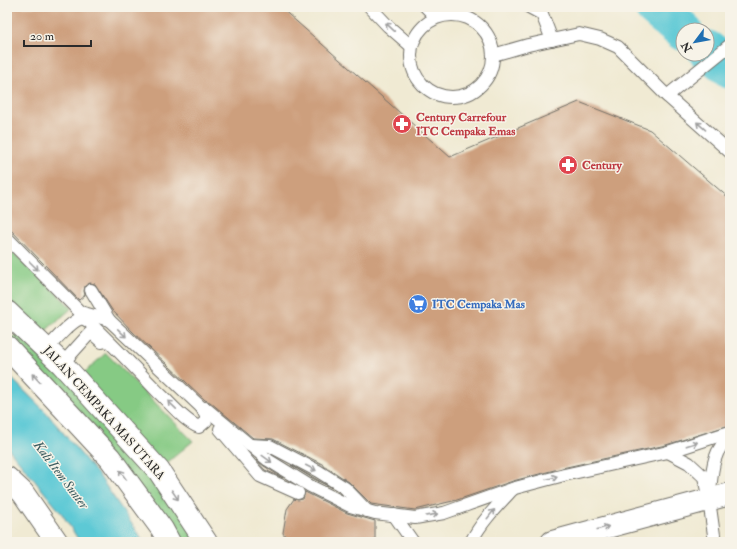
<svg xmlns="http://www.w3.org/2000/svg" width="737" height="549" font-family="'IM FELL Double Pica',serif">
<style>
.green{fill:#86ca84;stroke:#587a58}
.water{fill:#5dc9d5;stroke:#447a80}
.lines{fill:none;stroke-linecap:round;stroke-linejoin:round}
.river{stroke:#5dc9d5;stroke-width:40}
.building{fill:#cd9f7d}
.lane-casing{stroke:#706e66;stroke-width:14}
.street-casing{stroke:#706e66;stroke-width:24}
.secondary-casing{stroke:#706e66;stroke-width:24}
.lane{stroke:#fff;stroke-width:12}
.street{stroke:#fff;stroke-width:22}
.secondary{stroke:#fff;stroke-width:22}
.oneway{stroke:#a0a0a0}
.labels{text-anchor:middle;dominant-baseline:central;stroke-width:3;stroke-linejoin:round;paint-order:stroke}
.health-label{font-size:12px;font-weight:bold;fill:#be3a42;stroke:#f7f3e8;text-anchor:start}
.shop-label{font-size:12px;font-weight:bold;fill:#366cbe;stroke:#f7f3e8;text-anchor:start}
.street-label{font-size:12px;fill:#2b2b2b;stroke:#f7f3e8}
.water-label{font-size:13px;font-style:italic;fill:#3a5a5e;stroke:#f7f3e8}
</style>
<rect width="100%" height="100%" fill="#f7f3e8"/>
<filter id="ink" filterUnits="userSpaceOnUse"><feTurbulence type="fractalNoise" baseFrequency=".025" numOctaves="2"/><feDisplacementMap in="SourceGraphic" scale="8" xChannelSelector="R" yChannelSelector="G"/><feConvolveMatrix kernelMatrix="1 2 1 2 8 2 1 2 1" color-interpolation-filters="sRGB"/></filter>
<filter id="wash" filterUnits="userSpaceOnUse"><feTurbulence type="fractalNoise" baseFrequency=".012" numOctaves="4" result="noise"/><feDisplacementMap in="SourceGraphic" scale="16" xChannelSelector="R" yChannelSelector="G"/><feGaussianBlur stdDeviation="0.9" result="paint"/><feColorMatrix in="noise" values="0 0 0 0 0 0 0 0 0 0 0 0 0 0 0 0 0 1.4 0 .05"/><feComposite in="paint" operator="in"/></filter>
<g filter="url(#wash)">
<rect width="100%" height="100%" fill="#f0ead3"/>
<g class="green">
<path d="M 7,247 L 72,308 L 37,338 L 7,310 Z"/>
<path d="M 24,328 L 77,379 L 106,353 L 193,441 L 156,472 L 203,542 L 169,542 L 7,343 Z"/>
</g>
<path class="water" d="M 7,374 L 45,411 L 100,477 L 144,542 L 80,542 L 62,514 L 7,447 Z"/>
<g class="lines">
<g class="river">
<path d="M 654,7 L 683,31"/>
<path d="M 707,50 L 730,69"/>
</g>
</g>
<g id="blocks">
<g class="building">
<path d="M 7,7 L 280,7 L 450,157 L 579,102 L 650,130 L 730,199 L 730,425 L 666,445 L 562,468 L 513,481 L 457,500 L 415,510 L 371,504 L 349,482 L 322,464 L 273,439 L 253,438 L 210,402 L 205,400 L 133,332 L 112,310 L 95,284 L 90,283 L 85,286 L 84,291 L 85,295 L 79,300 L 7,226 Z"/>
<path d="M 256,460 L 264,466 L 283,478 L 265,470 Z"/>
<path d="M 291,465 L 314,478 L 332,488 L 314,479 Z"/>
<path d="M 305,492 L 347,513 L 375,521 L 375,542 L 289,542 L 283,533 L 287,509 L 294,499 L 298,500 L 303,499 Z"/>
</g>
</g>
</g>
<g filter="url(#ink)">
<use href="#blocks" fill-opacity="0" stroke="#706e66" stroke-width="1"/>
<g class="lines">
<g class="lane-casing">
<g id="lane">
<path d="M 370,7 L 388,26 L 411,46"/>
<path d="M 426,7 L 436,17"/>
<path d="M 529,7 L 542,14 L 552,40"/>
<circle cx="452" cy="56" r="41"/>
<path d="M 493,55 L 528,45 L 579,34 L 600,39 L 618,47 L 667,96 L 730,152"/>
<path d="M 667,96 L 730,45"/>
<path d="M 7,238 L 80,312 L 109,320"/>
<path d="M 47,349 C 53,342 72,321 80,319 C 84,318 86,320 89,322 C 113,345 136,369 159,393 C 170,403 185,422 199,427 L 206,421 L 206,416 L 202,408 L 109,320 L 91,290"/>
<path d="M 62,364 L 90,333 L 93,334 L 102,342"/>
<path d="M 202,408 L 205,408 L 268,460 L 310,486 L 350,506 L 375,513 L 415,518 L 444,513 L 515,488 L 564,475 L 668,452 L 730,432"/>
<path d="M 220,429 L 260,476 L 298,493"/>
<path d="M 249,445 L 270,446 L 318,471 L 345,488 L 367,511"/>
<path d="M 668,452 L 689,463 L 704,477 L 709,500 L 715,542"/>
<path d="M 710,491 C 712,472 713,448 730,438"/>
<path d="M 394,515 L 413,542"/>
<path d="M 471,542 C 481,522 497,506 512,490"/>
</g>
</g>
<g class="street-casing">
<path id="street" d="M 552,542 L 730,494"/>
</g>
<g class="secondary-casing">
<g id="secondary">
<path d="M 7,312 L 62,364 L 159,471 L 206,542"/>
<path d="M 7,347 L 110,458 L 162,529 L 169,542"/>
<path d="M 7,478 L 23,493 L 57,542"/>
</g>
</g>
<use href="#lane" class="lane"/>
<use href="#street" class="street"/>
<use href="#secondary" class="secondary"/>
</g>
<defs><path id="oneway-shaft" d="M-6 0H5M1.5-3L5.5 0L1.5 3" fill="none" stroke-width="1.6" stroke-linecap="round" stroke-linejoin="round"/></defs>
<g class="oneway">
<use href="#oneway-shaft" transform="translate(390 27) rotate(-137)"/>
<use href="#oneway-shaft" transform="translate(701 126) rotate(-139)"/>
<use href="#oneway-shaft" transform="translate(34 266) rotate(45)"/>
<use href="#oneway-shaft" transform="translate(122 333) rotate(44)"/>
<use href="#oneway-shaft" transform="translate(36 378) rotate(-133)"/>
<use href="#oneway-shaft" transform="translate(172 405) rotate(-136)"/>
<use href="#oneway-shaft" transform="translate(692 444) rotate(-18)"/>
<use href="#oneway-shaft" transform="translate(267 459) rotate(36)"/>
<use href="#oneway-shaft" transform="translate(311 468) rotate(27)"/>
<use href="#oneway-shaft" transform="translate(123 475) rotate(-126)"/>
<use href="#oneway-shaft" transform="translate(552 478) rotate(-15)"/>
<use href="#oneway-shaft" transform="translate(175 495) rotate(56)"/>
<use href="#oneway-shaft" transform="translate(491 514) rotate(-51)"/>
<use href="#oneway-shaft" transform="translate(432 515) rotate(-10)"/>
<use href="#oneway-shaft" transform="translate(603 528) rotate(-15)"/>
</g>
</g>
<defs>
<g id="pharmacy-disc" transform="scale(1)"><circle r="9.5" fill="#e0444e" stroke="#f7f3e8"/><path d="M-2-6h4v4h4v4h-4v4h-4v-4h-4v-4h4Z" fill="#fff"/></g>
<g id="supermarket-disc" transform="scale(1)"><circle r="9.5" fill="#3f7fe0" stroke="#f7f3e8"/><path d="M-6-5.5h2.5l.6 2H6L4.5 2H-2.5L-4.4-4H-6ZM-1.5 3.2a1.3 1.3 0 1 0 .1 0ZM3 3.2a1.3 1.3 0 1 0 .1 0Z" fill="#fff"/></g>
</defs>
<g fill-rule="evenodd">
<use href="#pharmacy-disc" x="402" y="124"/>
<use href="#pharmacy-disc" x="568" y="165"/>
<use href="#supermarket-disc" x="418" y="304"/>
</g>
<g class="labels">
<g class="health-label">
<text x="416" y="117">Century Carrefour<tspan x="416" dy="14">ITC Cempaka Emas</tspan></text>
<text x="582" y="165">Century</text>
</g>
<g class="shop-label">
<text x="432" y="304">ITC Cempaka Mas</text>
</g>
<g class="street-label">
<text transform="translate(104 413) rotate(48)">JALAN CEMPAKA MAS UTARA</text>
</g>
<g class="water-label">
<text transform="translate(61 475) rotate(53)">Kali Item Sunter</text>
</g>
</g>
<rect width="737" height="549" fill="none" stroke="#f7f3e8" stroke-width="24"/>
<g transform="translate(695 42) rotate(238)"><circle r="19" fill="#f7f3e8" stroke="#a5a39c"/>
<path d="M0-3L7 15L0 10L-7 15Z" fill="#1f6fb2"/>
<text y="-6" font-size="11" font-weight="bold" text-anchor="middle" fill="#2b2b2b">N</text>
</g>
<path d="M24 40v6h67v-6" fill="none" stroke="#2b2b2b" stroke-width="2"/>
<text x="30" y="40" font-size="12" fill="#2b2b2b" stroke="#f7f3e8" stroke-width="3" paint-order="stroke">20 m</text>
</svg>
